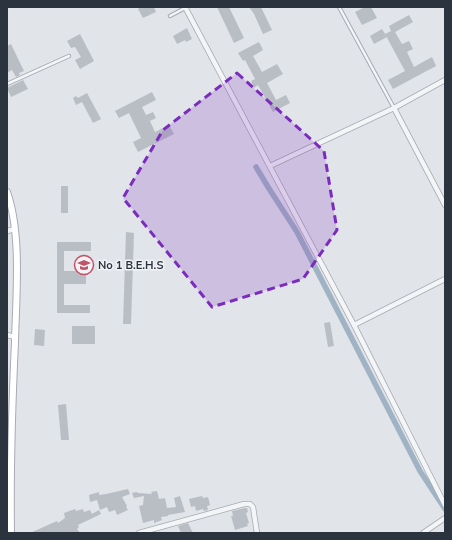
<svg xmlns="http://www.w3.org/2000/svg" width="452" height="540" font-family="Mulish,sans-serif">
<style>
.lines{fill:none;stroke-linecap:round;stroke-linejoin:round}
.canal{stroke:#a0b3c5;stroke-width:5.5}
.building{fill:#b9bec5}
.lane-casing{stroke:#a7abb3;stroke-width:4.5}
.street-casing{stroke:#a7abb3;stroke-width:6}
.secondary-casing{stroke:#a7abb3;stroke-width:8}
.lane{stroke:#f4f5f7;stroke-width:2.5}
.street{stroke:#f4f5f7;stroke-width:4.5}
.secondary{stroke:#fff;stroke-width:6}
.marked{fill:#7b2cbf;fill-opacity:0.2;stroke:#7b2cbf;stroke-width:3;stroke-dasharray:8 5;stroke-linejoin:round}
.labels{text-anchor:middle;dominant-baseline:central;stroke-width:3;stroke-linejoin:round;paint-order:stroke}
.poi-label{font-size:11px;font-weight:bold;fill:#2b333f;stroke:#f1f3f6;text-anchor:start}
</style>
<rect width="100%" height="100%" fill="#e1e4e9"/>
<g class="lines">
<path class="canal" d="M 256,167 L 268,187 L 297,232 L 420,471 L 445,509"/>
</g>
<g class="building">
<path d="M 141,7 L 154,7 L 156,12 L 143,18 L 138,9 Z"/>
<path d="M 217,7 L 229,7 L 244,38 L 234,43 Z"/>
<path d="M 249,7 L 261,7 L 272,30 L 263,34 L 254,14 Z"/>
<path d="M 365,7 L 371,7 L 377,18 L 362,25 L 355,12 Z"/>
<path d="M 409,15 L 413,22 L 395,32 L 402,44 L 409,41 L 413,49 L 407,52 L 414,67 L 432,57 L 436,66 L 393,89 L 388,80 L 405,71 L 385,34 L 391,31 L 389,26 Z"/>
<path d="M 187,28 L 192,39 L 186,42 L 185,40 L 177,44 L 173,36 Z"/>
<path d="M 382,29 L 387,37 L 374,44 L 370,36 Z"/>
<path d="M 80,34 L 94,61 L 80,69 L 75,60 L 81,57 L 75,47 L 71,48 L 67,41 Z"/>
<path d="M 259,42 L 263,50 L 253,56 L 262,72 L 277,64 L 283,74 L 267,83 L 276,100 L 286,95 L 290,103 L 273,112 L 258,85 L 254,88 L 251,81 L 255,79 L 245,60 L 243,61 L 238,53 Z"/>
<path d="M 11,44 L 24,71 L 19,73 L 20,75 L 16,77 L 12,70 L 7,73 L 7,46 Z"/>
<path d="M 23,80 L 28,89 L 11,97 L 7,88 Z"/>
<path d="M 152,92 L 156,100 L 142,107 L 146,115 L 153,112 L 156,118 L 150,121 L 155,132 L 169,125 L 174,134 L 138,152 L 133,142 L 141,138 L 129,113 L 119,118 L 115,111 Z"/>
<path d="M 87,93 L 101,119 L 93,123 L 82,102 L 76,105 L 73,98 L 76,96 L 78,98 Z"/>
<rect x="61" y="186" width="7" height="27"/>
<path d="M 126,232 L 134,233 L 131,324 L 123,324 Z"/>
<path d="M 57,242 L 91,242 L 91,251 L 64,251 L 64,271 L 86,271 L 86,284 L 64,284 L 64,305 L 90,305 L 90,313 L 57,313 Z"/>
<path d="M 330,322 L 334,346 L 328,347 L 324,323 Z"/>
<rect x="72" y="326" width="23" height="18"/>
<path d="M 35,329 L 45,330 L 44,346 L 34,345 Z"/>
<path d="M 66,404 L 69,440 L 61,440 L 58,405 Z"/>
<path d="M 128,489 L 130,494 L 122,497 L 127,506 L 126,507 L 128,510 L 117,515 L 115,510 L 109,512 L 107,507 L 100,510 L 97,500 L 90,502 L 89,495 L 99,492 L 99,495 L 106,494 Z"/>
<path d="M 157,491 L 159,499 L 165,498 L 167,508 L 176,507 L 174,498 L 180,496 L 185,512 L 168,515 L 168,516 L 161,517 L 162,520 L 154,523 L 154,520 L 143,523 L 139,506 L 143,505 L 144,496 L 134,498 L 132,493 L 137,492 L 138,493 L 152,494 L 151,492 Z"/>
<path d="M 202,496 L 203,498 L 208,497 L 210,505 L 207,506 L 208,510 L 204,511 L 203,509 L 196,511 L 195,506 L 191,507 L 189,499 Z"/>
<path d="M 245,508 L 247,508 L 248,512 L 246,513 L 249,523 L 247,524 L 248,526 L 235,530 L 231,516 L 233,516 L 232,511 Z"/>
<path d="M 75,509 L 76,511 L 83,509 L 84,512 L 90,510 L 92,514 L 99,510 L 101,514 L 78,525 L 79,527 L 77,529 L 80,533 L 55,533 L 55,532 L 30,533 L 57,521 L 58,523 L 65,518 L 64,513 Z"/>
<path d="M 188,523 L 193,533 L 181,533 L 178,526 Z"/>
</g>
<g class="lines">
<g class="lane-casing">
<g id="lane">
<path d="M 339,7 L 394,108"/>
<path d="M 170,16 L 185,8"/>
<path d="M 7,84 L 69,56"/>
</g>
</g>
<g class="street-casing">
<g id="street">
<path d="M 185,7 L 354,325 L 445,505"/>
<path d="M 394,108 L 445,205"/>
<path d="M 270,166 L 394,108 L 445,80"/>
<path d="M 7,231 L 15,229"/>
<path d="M 354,325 L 445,279"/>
<path d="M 7,335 L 15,337"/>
<path d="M 139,533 L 244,504 L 250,504 L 253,507 L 257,533"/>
<path d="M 423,533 L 445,518"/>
</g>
</g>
<g class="secondary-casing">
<path id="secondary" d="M 7,192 C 22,235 16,296 15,342 C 12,406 10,469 11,533"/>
</g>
<use href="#lane" class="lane"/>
<use href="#street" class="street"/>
<use href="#secondary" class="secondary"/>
</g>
<path class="marked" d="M 237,73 L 324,151 L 337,230 L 303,279 L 212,307 L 123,198 L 163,130 Z"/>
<defs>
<g id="school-ring" transform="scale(1)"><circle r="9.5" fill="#f1f3f6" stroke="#c15368" stroke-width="1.5"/><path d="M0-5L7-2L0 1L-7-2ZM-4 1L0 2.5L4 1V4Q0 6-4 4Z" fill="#c15368"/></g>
</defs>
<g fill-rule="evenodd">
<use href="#school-ring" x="84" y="265"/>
</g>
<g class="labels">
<g class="poi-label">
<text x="98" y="265">No 1 B.E.H.S</text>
</g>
</g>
<rect width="452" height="540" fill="none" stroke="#2b333f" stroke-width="16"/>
</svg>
